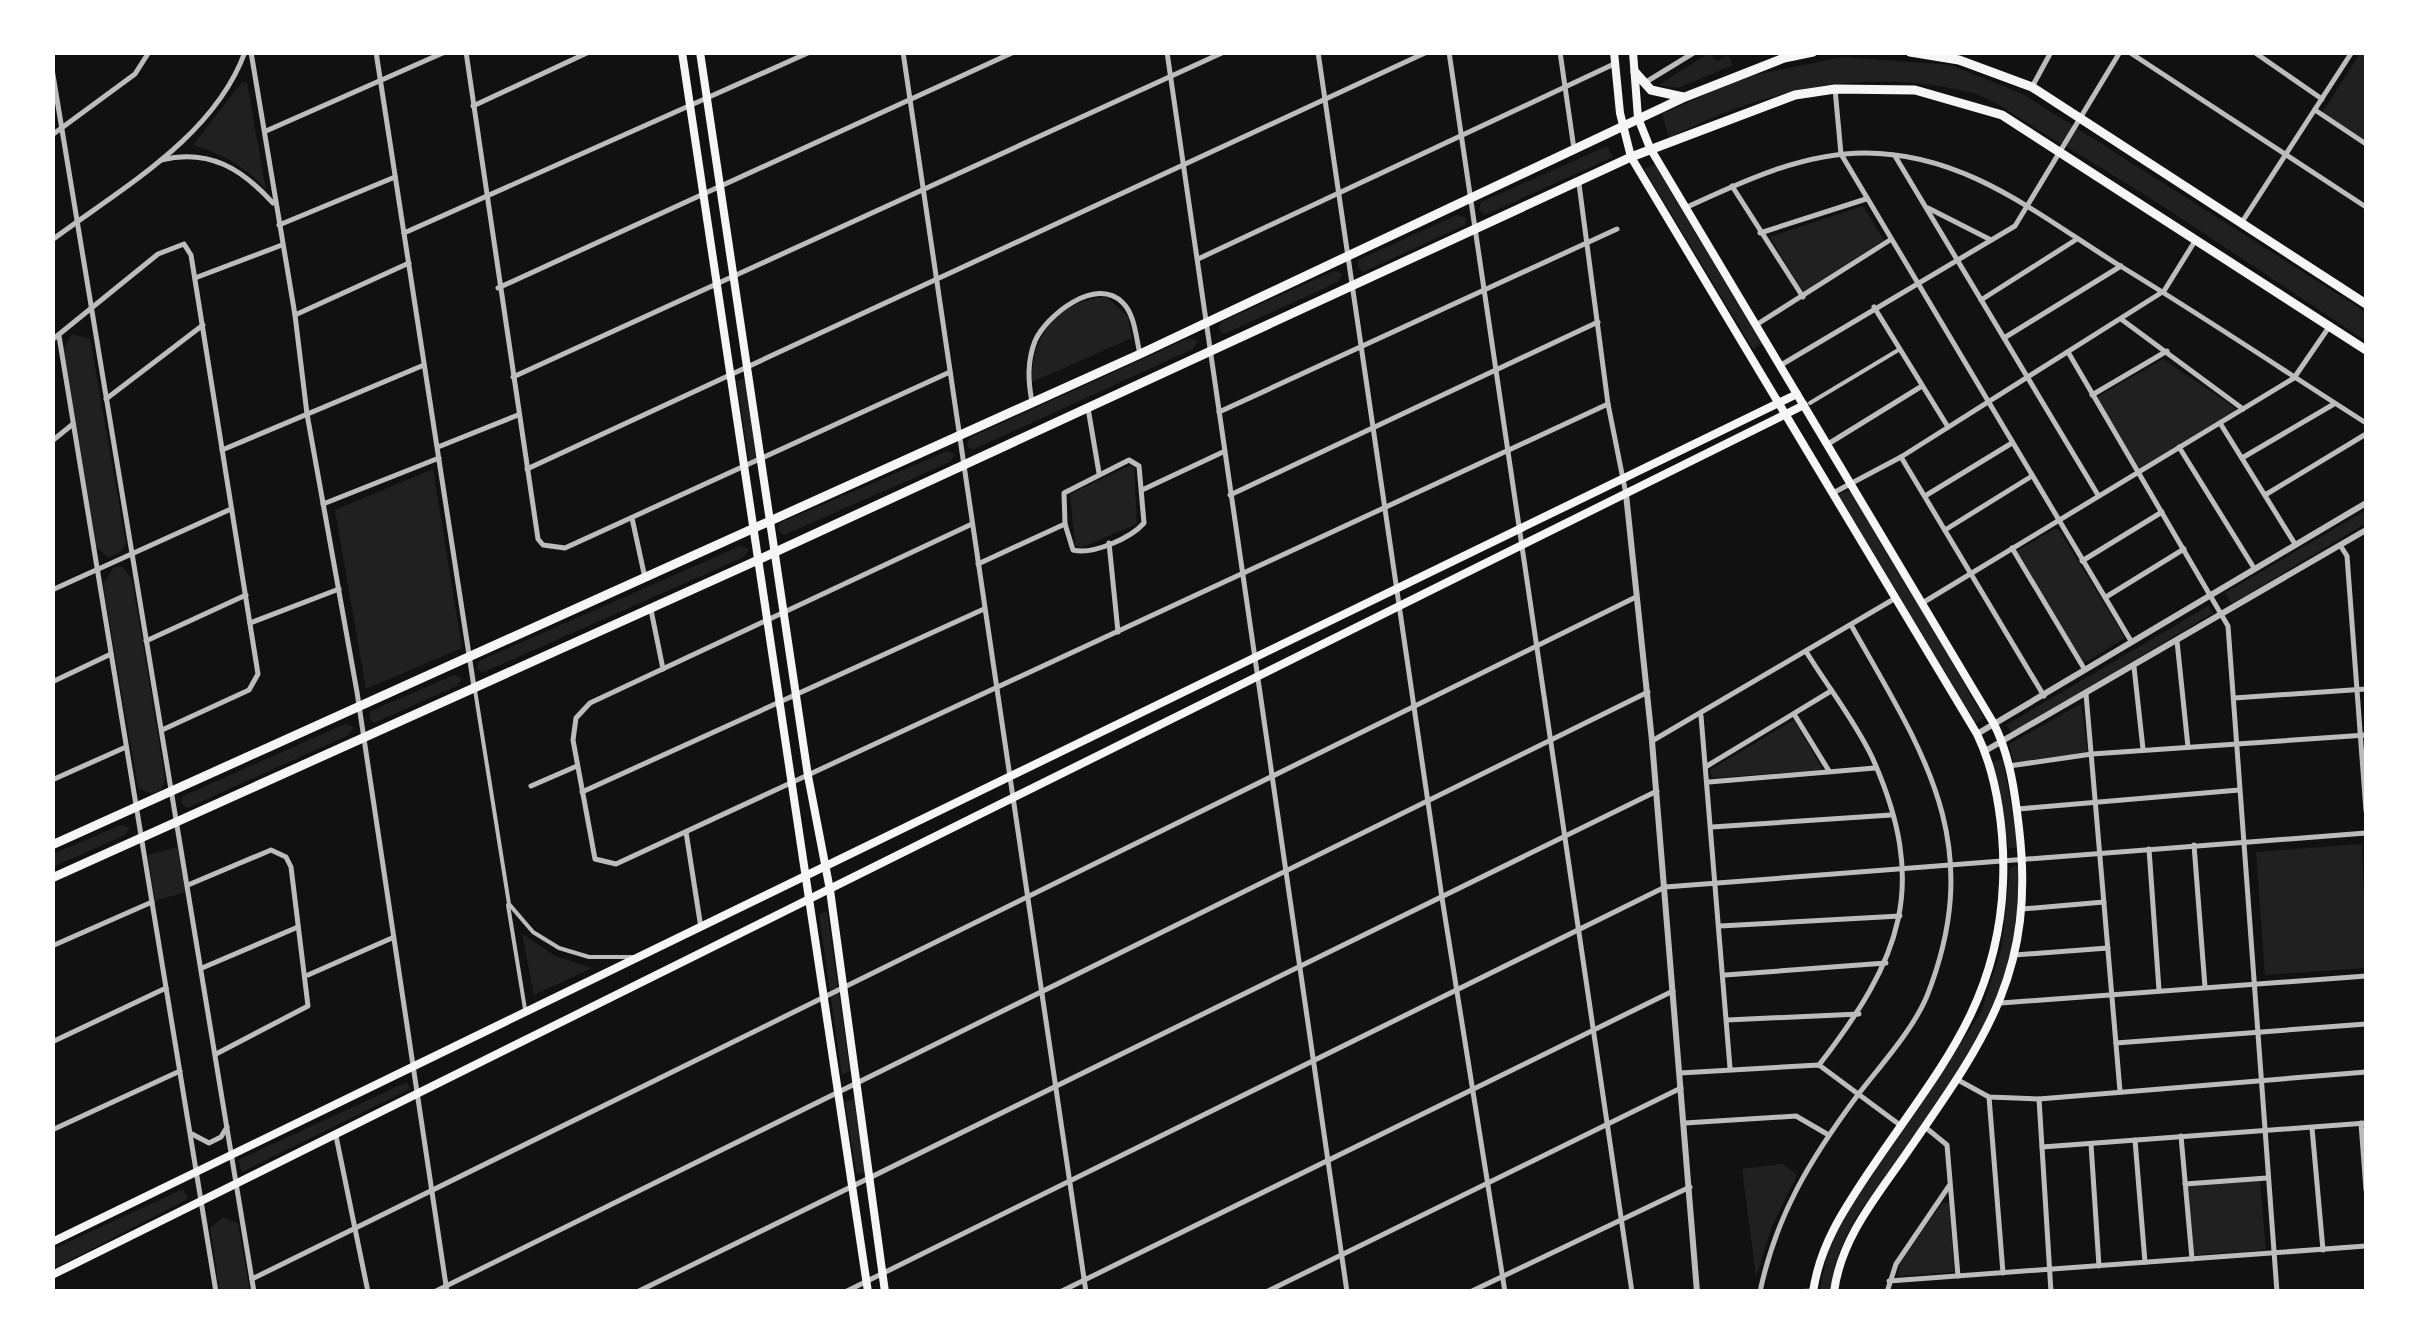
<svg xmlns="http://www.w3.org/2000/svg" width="2419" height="1344" font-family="Signika,sans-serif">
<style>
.green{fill:#202020}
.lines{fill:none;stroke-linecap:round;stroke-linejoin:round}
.pedestrian{stroke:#bcbcbc;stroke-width:4}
.minor{stroke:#bcbcbc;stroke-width:5}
.tertiary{stroke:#bcbcbc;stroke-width:6}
.secondary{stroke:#f5f5f5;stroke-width:8}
.primary{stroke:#f5f5f5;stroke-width:9}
</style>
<rect width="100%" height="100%" fill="#111"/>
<g class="green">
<path d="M 1709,53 L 1717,61 L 1728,55 L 1733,65 L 1678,88 L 1659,85 Z"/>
<path d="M 2360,53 L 2366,53 L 2366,142 L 2322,113 Z"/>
<path d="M 1842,57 L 1951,65 L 2023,94 L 2366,312 L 2366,341 C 2261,272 2157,199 2048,136 C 2024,122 1995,98 1968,92 C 1863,67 1764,89 1669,138 L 1662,114 L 1745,77 Z"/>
<path d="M 242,82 L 247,83 L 266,190 C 244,165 224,155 193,145 Z"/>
<path d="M 1607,146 L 1613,157 L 1485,215 L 1479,210 L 1481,202 Z"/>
<path d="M 1655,165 L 1762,344 L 1753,349 L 1644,169 Z"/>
<path d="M 1863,206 L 1884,240 L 1803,292 L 1770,237 Z"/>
<path d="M 1457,215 L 1466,218 L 1465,225 L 1363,272 L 1358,267 L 1358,260 Z"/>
<path d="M 1334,271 L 1343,274 L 1338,282 L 1224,334 L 1219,329 L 1221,322 Z"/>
<path d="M 1107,297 L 1128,317 L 1132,338 L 1032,382 C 1031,334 1059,300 1107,297 Z"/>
<path d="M 72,334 L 90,339 L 126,543 L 121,552 L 108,558 L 96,546 L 64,348 Z"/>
<path d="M 1189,338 L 1198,341 L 1193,349 L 972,450 L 967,445 L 969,438 Z"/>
<path d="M 2163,359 L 2238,410 L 2140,469 L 2097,397 Z"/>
<path d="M 748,378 L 759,457 L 749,461 L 737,381 Z"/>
<path d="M 947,451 L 955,454 L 950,462 L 784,535 L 778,530 L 780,523 Z"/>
<path d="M 1129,466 L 1134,467 L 1137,524 L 1080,548 L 1075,545 L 1070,494 Z"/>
<path d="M 433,469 L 462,648 L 366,689 L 335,510 Z"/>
<path d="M 1852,490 L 1984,718 L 1976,724 L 1838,494 Z"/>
<path d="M 2366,510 L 2366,523 L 2232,604 L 2225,593 Z"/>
<path d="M 2054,529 L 2059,530 L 2125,638 L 2084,663 L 2017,551 Z"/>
<path d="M 740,546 L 749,549 L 744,557 L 482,673 L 477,668 L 479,661 Z"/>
<path d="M 114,567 L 122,567 L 132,579 L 165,779 L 161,790 L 152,794 L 138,788 L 103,583 Z"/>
<path d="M 2208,606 L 2213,613 L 2012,733 L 2006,725 Z"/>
<path d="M 454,675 L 462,679 L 457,686 L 374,723 L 369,719 L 371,711 Z"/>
<path d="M 2081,704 L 2088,754 L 2014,764 L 2009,744 Z"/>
<path d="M 1794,720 L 1823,770 L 1712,778 L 1710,770 Z"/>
<path d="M 345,724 L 354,727 L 349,735 L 187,808 L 181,803 L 183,796 Z"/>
<path d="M 2003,759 L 2018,847 L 2009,849 L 1992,762 Z"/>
<path d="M 121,825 L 130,828 L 125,835 L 53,867 L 53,854 Z"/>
<path d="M 2362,844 L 2366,968 L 2265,975 L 2256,852 Z"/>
<path d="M 177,847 L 186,892 L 155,901 L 148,855 Z"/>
<path d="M 2015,865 L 2019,867 C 2017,903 2016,940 2007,975 C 1987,1046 1899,1155 1855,1219 L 1840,1250 L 1830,1291 L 1819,1292 L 1828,1251 L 1842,1220 L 1981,1013 L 2002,946 L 2010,868 Z"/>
<path d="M 827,911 L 850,1071 L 842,1075 L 819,915 Z"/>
<path d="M 522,934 L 555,956 L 592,968 L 534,995 Z"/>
<path d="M 407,1082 L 410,1089 L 242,1172 L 238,1160 Z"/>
<path d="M 854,1099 L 865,1172 L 861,1174 L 856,1172 L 845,1102 Z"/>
<path d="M 1783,1164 L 1797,1175 L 1772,1226 L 1756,1277 L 1742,1169 Z"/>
<path d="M 2260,1181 L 2266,1250 L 2193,1255 L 2187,1186 Z"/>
<path d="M 183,1189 L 188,1199 L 53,1269 L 53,1249 Z"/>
<path d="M 1942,1203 L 1949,1203 L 1954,1272 L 1899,1276 L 1899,1265 Z"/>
<path d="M 222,1217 L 238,1223 L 250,1292 L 220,1291 L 210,1228 Z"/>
</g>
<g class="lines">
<g class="pedestrian">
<path d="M 1810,403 L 1900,349"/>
<path d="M 475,690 L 509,904 L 533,932 L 559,948 L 589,957 L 634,957"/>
<path d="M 508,905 L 525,1009"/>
</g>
<g class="minor">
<path d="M 251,52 L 295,315 L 307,414 L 357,692 L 447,1292"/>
<path d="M 376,52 L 474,687"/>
<path d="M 466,52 L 538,539 L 543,545 L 565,548 L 950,372"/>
<path d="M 903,52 L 1086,1292"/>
<path d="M 1167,52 L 1347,1292"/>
<path d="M 1318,52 L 1442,898 L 1505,1292"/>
<path d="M 1449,52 L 1632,1292"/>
<path d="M 1560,52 L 1574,149"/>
<path d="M 2129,52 L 2366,207"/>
<path d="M 2254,52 L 2322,99"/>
<path d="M 52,69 L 254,1292"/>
<path d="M 1646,82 L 1695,52"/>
<path d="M 2032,87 L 2051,52"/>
<path d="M 1835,89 L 1841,154 L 2131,641"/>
<path d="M 473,106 L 589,52"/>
<path d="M 2315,110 L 2366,144"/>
<path d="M 266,131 L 445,52"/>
<path d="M 52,135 L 135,74 L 149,52"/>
<path d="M 1895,156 L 2098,495"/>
<path d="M 161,160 C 209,148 242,169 273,203"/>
<path d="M 1579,184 L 1608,404 L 1626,494"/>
<path d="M 1732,186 L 1803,297"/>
<path d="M 1685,208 C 1741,182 1802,153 1865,153 C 1965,153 2037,214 2117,264 C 2201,315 2283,370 2366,423"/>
<path d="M 1928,208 L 1991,240"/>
<path d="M 2242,222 L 2352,52"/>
<path d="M 279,225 L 395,177"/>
<path d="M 404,233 L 810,52"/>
<path d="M 1760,233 L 1866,199"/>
<path d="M 52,240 C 122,188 214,137 245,52"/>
<path d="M 1198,259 L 1614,64"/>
<path d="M 195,278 L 282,245"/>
<path d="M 498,288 L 1014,52"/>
<path d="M 1981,300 L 2077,239"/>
<path d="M 1874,307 L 1948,427"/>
<path d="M 295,315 L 409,263"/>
<path d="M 2121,319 L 2243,409"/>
<path d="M 1756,325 L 1890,240"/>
<path d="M 59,336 L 216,1292"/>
<path d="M 2004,338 L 2121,266"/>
<path d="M 52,340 L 158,254 L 184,244 L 191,255 L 258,674 L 249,690 L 162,730"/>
<path d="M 2068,352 L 2228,626 L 2277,1292"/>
<path d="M 1781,365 L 2015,226 L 2120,52"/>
<path d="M 513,377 L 1224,52"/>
<path d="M 2092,395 L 2167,351"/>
<path d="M 106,399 L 203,325"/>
<path d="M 1032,402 C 1028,381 1027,362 1035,341 C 1046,316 1096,275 1123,303 C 1135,315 1136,338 1140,354"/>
<path d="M 1088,408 L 1099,473"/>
<path d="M 1219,412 L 1617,229"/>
<path d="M 2220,423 L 2295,544"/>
<path d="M 52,441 L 73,424"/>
<path d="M 1828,444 L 1922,386"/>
<path d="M 438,447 L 518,415"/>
<path d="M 2179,447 L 2254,568"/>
<path d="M 222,450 L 424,365"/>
<path d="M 1901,457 L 2044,696"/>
<path d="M 2242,458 L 2334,404"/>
<path d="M 1129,460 L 1139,466 L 1144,523 C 1131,538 1093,555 1073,550 L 1065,524 L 1064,493 Z"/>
<path d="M 527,469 L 1427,52"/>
<path d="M 1142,490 L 1223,452"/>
<path d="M 1833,493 L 1901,457 L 2164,291 L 2195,241"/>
<path d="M 1230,495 L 1598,322"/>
<path d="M 2265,495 L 2366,434"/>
<path d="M 1925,496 L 2012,443"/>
<path d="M 323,504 L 439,458"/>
<path d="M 632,518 L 645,578"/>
<path d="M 972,524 L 590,703 L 576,718 L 573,740 L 595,859 L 616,864 L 1608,404"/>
<path d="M 1945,530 L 2032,476"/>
<path d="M 1109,543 L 1118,632"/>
<path d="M 2340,545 L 2347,556 L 2366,811"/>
<path d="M 2012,548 L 2085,670"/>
<path d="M 2082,561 L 2162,512"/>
<path d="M 978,564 L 1065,524"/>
<path d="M 52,590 L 231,509"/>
<path d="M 2106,597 L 2184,549"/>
<path d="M 1924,602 L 2294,378 L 2329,327"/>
<path d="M 651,610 L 663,669"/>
<path d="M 250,623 L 339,589"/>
<path d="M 146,641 L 246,595"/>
<path d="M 2177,641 L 2188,747"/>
<path d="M 1807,653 C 1828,687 1855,721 1872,757 C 1930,886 1901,959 1819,1065"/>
<path d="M 2134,667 L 2143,749"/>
<path d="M 52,682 L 111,654"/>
<path d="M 2086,694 L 2120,1091"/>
<path d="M 2234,698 L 2366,689"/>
<path d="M 1794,714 L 1829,771"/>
<path d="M 1701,716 L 1730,1068"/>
<path d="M 1652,741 L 1894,599"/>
<path d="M 1707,766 L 1831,691"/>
<path d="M 2009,766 L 2092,754 L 2366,735"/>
<path d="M 52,780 L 126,747"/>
<path d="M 1709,782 L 1875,768"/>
<path d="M 531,786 L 577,766"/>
<path d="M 582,792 L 984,609"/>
<path d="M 2018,809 L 2239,790"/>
<path d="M 1712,827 L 1891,815"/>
<path d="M 686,832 L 701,928"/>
<path d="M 2194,845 L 2205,987"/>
<path d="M 2149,849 L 2159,990"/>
<path d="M 188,885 L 271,850 L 286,857 L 291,867 L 308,1006 L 216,1054"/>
<path d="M 2022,909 L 2104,902"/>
<path d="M 1720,926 L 1900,916"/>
<path d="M 52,946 L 152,902"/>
<path d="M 2015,955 L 2108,948"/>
<path d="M 202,968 L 298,927"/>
<path d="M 308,975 L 392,938"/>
<path d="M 1725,975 L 1886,963"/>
<path d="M 2001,1003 L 2366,976"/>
<path d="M 1727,1020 L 1859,1014"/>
<path d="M 52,1042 L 166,988"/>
<path d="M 2116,1043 L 2366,1024"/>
<path d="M 1680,1073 L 1819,1065 L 1900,1125"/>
<path d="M 1958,1080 L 1989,1097 L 2039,1099 L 2366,1072"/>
<path d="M 1989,1097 L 2003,1273"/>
<path d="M 2039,1099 L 2051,1292"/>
<path d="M 1685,1123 L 1796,1116 L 1827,1134"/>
<path d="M 2361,1123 L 2366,1190"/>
<path d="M 1925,1127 L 1947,1145 L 1958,1276"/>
<path d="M 2312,1128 L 2323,1250"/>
<path d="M 52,1130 L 180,1071"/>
<path d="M 192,1134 L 209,1143 L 221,1137 L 227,1127"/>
<path d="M 336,1136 L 368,1292"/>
<path d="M 2181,1136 L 2192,1259"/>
<path d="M 2135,1140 L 2145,1262"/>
<path d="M 2091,1144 L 2099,1266"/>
<path d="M 2042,1147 L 2366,1123"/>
<path d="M 2185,1184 L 2267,1178"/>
<path d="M 252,1279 L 1636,597"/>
<path d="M 1889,1281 L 2366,1246"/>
<path d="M 434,1292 L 1648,692"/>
<path d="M 637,1292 L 1657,791"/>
<path d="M 845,1292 L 1665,887 L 2366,833"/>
<path d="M 1060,1292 L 1673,991"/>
<path d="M 1266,1292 L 1681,1088"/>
<path d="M 1470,1292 L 1690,1187"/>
<path d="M 1760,1292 C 1776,1215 1811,1158 1857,1096 C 1880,1066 1913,1030 1927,996 C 1987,843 1924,754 1851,625"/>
<path d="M 1792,1292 L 1813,1291"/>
<path d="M 1887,1292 L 1896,1264 L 1949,1186"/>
</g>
<g class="tertiary">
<path d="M 1626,494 L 1652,741 L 1697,1292"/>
<path d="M 1977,734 L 2366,503"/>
<path d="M 1985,751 L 2366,530"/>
</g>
<g class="secondary">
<path d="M 682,52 L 868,1292"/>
<path d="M 700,52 L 808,776 L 830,890 L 885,1292"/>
<path d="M 1614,52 L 1620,113 L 1631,157 L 1977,734 C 1998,777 2005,836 2003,883 C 1998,1006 1937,1071 1871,1169 C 1845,1208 1820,1244 1813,1292"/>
<path d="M 1633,52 L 1638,118 L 1650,148 L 1994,724 C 2010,756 2015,793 2019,828 C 2036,971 1985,1040 1908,1151 C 1878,1195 1841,1237 1834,1292"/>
<path d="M 52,1242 L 1797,394"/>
<path d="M 52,1275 L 1804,405"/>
</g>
<g class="primary">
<path d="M 1910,52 L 1959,60 L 2032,87 L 2366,304"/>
<path d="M 1635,72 L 1651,90 L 1683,97"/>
<path d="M 52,845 L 1140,354 L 1685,97 L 1784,58 L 1813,52"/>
<path d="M 52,878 L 758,560 L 1631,157 L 1795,95 L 1835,89 L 1915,90 L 2002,115 L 2366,350"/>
</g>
</g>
<rect width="2419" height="1344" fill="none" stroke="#ffffff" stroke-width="110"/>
</svg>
